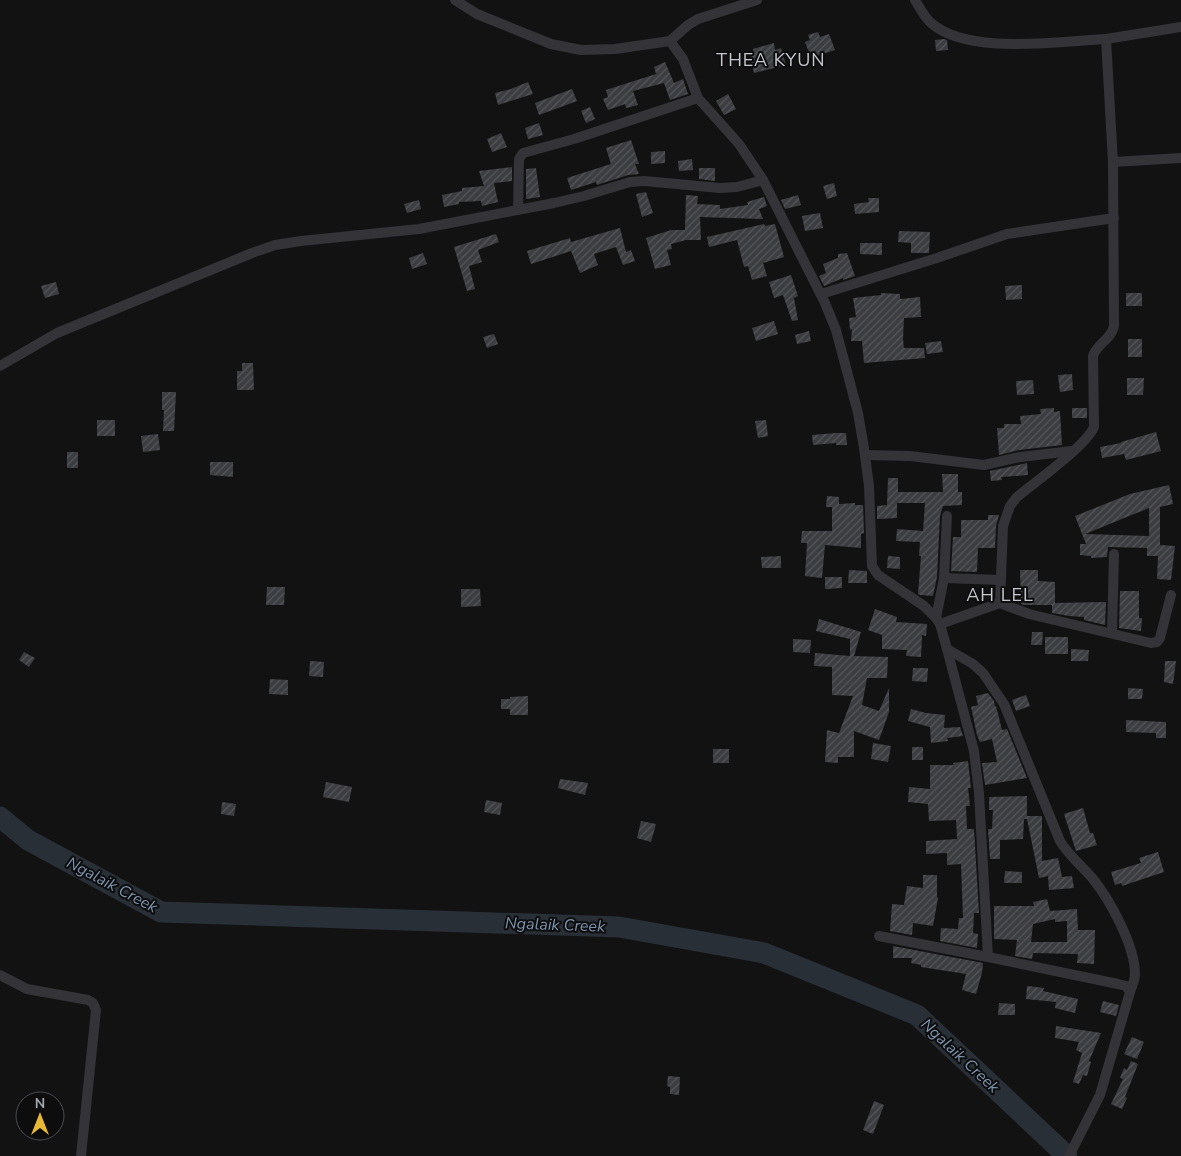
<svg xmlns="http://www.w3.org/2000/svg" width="1181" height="1156" font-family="'Nunito Sans',sans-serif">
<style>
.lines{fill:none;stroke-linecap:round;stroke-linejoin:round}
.river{stroke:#292f36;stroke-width:21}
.building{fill:url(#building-hatch);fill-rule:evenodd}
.minor{stroke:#333338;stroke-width:10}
.labels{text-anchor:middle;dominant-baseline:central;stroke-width:4;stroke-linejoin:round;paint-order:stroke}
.water-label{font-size:16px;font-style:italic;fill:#7c93ad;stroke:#0d0d0e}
.quarter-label{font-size:18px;letter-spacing:1px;fill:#c5c7cf;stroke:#0d0d0e}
</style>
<defs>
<pattern id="building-hatch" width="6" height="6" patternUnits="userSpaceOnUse" patternTransform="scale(1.25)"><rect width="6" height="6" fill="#3c3d40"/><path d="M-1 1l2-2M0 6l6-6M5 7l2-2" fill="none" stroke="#555659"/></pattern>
</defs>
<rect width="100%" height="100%" fill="#121213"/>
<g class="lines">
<path class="river" d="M 0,817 L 28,840 L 161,912 L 619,927 L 764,953 L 917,1015 L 1067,1156"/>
</g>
<g class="building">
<path d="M 818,32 L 820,37 L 829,34 L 835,50 L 811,58 L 805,42 L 810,40 L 808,35 Z"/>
<path d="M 944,39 L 947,40 L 948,50 L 936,51 L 935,40 Z"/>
<path d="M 774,43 L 775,50 L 781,48 L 786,65 L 754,73 L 750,57 L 754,55 L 753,49 Z"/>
<path d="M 665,62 L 674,83 L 683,79 L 688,94 L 670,100 L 664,83 L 633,91 L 638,105 L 626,108 L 625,104 L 608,110 L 603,99 L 608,97 L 606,90 L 656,74 L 654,67 Z"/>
<path d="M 528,82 L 533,94 L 498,105 L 495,93 L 511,89 Z"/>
<path d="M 572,89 L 577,101 L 539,115 L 535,103 Z"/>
<path d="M 728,94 L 736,109 L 724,115 L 716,101 Z"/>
<path d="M 590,107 L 595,119 L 586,123 L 581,111 Z"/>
<path d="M 539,123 L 543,135 L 528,139 L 525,128 Z"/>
<path d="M 501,133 L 507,147 L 492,152 L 487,139 Z"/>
<path d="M 631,140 L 639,164 L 635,164 L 639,174 L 628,175 L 597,185 L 596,182 L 571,190 L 567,178 L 611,164 L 606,148 Z"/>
<path d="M 665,151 L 665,163 L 651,164 L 651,152 Z"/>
<path d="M 692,159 L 693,170 L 679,171 L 678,161 Z"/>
<path d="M 512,167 L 512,181 L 494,183 L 498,202 L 482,206 L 481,201 L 459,202 L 459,204 L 444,207 L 442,195 L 462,191 L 462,188 L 484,186 L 479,171 Z"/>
<path d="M 536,168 L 540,197 L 526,199 L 526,169 Z"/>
<path d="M 699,168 L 715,168 L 715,181 L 699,179 Z"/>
<path d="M 834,183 L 837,196 L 827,199 L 823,186 Z"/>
<path d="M 646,192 L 653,213 L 642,217 L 636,194 Z"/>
<path d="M 686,195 L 698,196 L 697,204 L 720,205 L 720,209 L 748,205 L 747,202 L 764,197 L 767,206 L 759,209 L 763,219 L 700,217 L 701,240 L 686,240 L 671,244 L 672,249 L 667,250 L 671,265 L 655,269 L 646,238 L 671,230 L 685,230 Z"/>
<path d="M 798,195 L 801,205 L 785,209 L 781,200 Z"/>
<path d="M 868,198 L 879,198 L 879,212 L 855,214 L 854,204 L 869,202 Z"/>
<path d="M 419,200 L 421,209 L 407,213 L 404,204 Z"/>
<path d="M 820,213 L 823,228 L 805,231 L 802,216 Z"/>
<path d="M 764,224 L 765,226 L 775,224 L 784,257 L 763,263 L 767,276 L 752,280 L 748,266 L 744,267 L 737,240 L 709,247 L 707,237 Z"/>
<path d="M 620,228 L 626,252 L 631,250 L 635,261 L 623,265 L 616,247 L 594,254 L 598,265 L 580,273 L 571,251 L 531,264 L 527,251 L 570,238 L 571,242 Z"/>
<path d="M 899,231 L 930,232 L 929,253 L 911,253 L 911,243 L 898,242 Z"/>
<path d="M 496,234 L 499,242 L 478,250 L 482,262 L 469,266 L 475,289 L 467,291 L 454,247 Z"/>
<path d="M 860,243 L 882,243 L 882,255 L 860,254 Z"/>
<path d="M 423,253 L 427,264 L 412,269 L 409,258 Z"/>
<path d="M 847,253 L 855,276 L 843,280 L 843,278 L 824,286 L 819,276 L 826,273 L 823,264 L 838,258 L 838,254 Z"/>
<path d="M 791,275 L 798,296 L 794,298 L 798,320 L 792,321 L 783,295 L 774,298 L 769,282 Z"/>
<path d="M 56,282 L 59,294 L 45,298 L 41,286 Z"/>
<path d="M 1022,285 L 1022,299 L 1006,300 L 1005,286 Z"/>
<path d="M 881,293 L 900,294 L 900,299 L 920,297 L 921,317 L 904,318 L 903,339 L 904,348 L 924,348 L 925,358 L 864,363 L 862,341 L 851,341 L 852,329 L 850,330 L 849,318 L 856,317 L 853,298 L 881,295 Z"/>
<rect x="1126" y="293" width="16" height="13"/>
<path d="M 774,321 L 778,334 L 756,341 L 752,328 Z"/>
<path d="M 809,331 L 811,341 L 797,344 L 795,335 Z"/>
<path d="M 494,334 L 498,344 L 487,348 L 483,337 Z"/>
<rect x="1128" y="339" width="14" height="18"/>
<path d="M 941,341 L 943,352 L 927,354 L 925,343 Z"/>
<path d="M 242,363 L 253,363 L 254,390 L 237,390 L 237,371 L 242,371 Z"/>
<path d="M 1072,374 L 1073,390 L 1060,392 L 1058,375 Z"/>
<path d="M 1127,378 L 1144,378 L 1143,395 L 1127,395 Z"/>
<path d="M 1033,380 L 1034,394 L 1017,395 L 1016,381 Z"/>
<path d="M 162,392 L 176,392 L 174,431 L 163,431 L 164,410 L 162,410 Z"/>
<path d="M 1054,408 L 1054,412 L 1060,411 L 1062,445 L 1019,450 L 999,455 L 997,428 L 1004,428 L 1004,424 L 1021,424 L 1020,416 L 1041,414 L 1040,409 Z"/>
<rect x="1072" y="408" width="15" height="10"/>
<rect x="97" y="420" width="18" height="16"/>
<path d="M 766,420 L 768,436 L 758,438 L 755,421 Z"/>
<path d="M 1156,432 L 1161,451 L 1126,460 L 1124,454 L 1102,458 L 1100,447 L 1121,443 L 1121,442 Z"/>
<path d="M 836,433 L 846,433 L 847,445 L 836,445 L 836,443 L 813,445 L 812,435 Z"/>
<path d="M 158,434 L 160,450 L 143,452 L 141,436 Z"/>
<rect x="67" y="452" width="11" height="16"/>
<path d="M 210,462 L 233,462 L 233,477 L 210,475 Z"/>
<path d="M 1027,463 L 1028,475 L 1001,477 L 1002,480 L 991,481 L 990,471 Z"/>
<path d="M 942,474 L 958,474 L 958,492 L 962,492 L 962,505 L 943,506 L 940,516 L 937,577 L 933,596 L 920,595 L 918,594 L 921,556 L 919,556 L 920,542 L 896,541 L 897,529 L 923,531 L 925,503 L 897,503 L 897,518 L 877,519 L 877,506 L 887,505 L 888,478 L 898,478 L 898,492 L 943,492 Z"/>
<path d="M 1169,485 L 1173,504 L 1160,507 L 1160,545 L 1175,546 L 1171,580 L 1157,579 L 1158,556 L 1147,556 L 1147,548 L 1108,547 L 1107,557 L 1091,558 L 1091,556 L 1080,555 L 1080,544 L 1086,544 L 1075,516 L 1130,494 ZM 1149,508 L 1149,536 L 1085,534 Z"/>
<path d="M 827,496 L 839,497 L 839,504 L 855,503 L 855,505 L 863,505 L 864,533 L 861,534 L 861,548 L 825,545 L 822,578 L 805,576 L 807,543 L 801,543 L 802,531 L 832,531 L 832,507 L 826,507 Z"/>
<path d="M 988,515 L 999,515 L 996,526 L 995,548 L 978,548 L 977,572 L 951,571 L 953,537 L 961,537 L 961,520 L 988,520 Z"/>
<path d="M 781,556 L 781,568 L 762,568 L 761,557 Z"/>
<path d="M 888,556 L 900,557 L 900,569 L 887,568 Z"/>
<path d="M 849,570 L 867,571 L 867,583 L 848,583 Z"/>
<path d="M 1020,570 L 1038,570 L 1038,581 L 1055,582 L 1055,603 L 1106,602 L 1105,625 L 1084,620 L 1084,617 L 1069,616 L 1052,613 L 1052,605 L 1025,605 L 1021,604 Z"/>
<path d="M 825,577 L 842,577 L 842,588 L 825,589 Z"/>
<path d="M 267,587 L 285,587 L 284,605 L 266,605 Z"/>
<path d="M 461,589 L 480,589 L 481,606 L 461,607 Z"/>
<path d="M 1120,591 L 1139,591 L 1139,618 L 1142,618 L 1141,631 L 1119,628 Z"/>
<path d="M 875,609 L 897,617 L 896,622 L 927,624 L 926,636 L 922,635 L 921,657 L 906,656 L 907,650 L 882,649 L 882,635 L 868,630 Z"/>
<path d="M 819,619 L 861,632 L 854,656 L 888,657 L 887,678 L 867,678 L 862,705 L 879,711 L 889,688 L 889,712 L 879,740 L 854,731 L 854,757 L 838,757 L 838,763 L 825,762 L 827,730 L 839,733 L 853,696 L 832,695 L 832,667 L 814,666 L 815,653 L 850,656 L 850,639 L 816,631 Z"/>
<path d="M 1032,632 L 1043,632 L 1042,645 L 1031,645 Z"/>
<rect x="1045" y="637" width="23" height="17"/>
<path d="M 793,639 L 811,640 L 810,653 L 793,652 Z"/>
<path d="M 1071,649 L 1089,650 L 1088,661 L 1071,661 Z"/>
<path d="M 24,652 L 35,658 L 29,667 L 19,660 Z"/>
<path d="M 310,661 L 324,662 L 323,677 L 309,676 Z"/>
<path d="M 1165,661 L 1176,661 L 1173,684 L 1164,682 Z"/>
<path d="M 913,668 L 928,668 L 927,682 L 912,681 Z"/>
<path d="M 270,679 L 288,680 L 288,695 L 269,694 Z"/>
<path d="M 1128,688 L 1143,689 L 1142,699 L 1128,699 Z"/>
<path d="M 988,693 L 994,701 L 995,707 L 996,706 L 1002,730 L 1007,729 L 1027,778 L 985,785 L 982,763 L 997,762 L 992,739 L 980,742 L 977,735 L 971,707 L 978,705 L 976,696 Z"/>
<path d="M 1026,695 L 1030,706 L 1016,711 L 1012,700 Z"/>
<path d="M 528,696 L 528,715 L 510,715 L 510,709 L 501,709 L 501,699 L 510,699 L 510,697 Z"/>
<path d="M 911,709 L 926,713 L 945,715 L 944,728 L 960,727 L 963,736 L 947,738 L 948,741 L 931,743 L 930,727 L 908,721 Z"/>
<path d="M 1126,720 L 1166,722 L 1166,738 L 1156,738 L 1156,733 L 1126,732 Z"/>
<path d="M 873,743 L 891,746 L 888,762 L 871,759 Z"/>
<rect x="912" y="747" width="11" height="13"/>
<rect x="713" y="749" width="16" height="14"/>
<path d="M 968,761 L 971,788 L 968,788 L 970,806 L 966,806 L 967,829 L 974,829 L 979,913 L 974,913 L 973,933 L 978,934 L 977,948 L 940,941 L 941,928 L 958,929 L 959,918 L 963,918 L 961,864 L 947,865 L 947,853 L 926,854 L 926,841 L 957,839 L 956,820 L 929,821 L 928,804 L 908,802 L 909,787 L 930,789 L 930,765 L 954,765 L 953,763 Z"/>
<path d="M 560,779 L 588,783 L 585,795 L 558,788 Z"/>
<path d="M 326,782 L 352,787 L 349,802 L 323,797 Z"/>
<path d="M 1027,796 L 1027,816 L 1042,816 L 1042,861 L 1058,858 L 1062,877 L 1072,876 L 1074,888 L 1049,890 L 1048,876 L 1039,878 L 1027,819 L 1024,819 L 1023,839 L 1000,840 L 1000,859 L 990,859 L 988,829 L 992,829 L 993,810 L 989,810 L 989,797 Z"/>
<path d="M 486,800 L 502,803 L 500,815 L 484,812 Z"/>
<path d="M 222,802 L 236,804 L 234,816 L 221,814 Z"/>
<path d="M 1083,808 L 1090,833 L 1093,833 L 1097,845 L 1076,851 L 1064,814 Z"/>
<path d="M 641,821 L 656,824 L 651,842 L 637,838 Z"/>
<path d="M 1158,852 L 1164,872 L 1122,886 L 1121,883 L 1115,885 L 1111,872 L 1141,863 L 1139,858 Z"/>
<path d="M 1005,871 L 1022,872 L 1022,883 L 1004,883 Z"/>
<path d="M 923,875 L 937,875 L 937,897 L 938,898 L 933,926 L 913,923 L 912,935 L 890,931 L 892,904 L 904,905 L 907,886 L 923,888 Z"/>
<path d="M 1047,899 L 1050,911 L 1077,909 L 1078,930 L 1095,930 L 1094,964 L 1077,963 L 1078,954 L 1033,953 L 1032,959 L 1015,956 L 1017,940 L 994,939 L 994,906 L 1034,906 L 1033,902 ZM 1055,919 L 1055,922 L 1067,921 L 1067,942 L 1031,942 L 1033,924 Z"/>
<path d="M 893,946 L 983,963 L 982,973 L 976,994 L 962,990 L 966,974 L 921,967 L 921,965 L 911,963 L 912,958 L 893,958 Z"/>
<path d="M 1027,986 L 1044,988 L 1043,991 L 1078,999 L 1075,1013 L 1055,1008 L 1056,1002 L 1026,999 Z"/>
<path d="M 1103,1001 L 1119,1005 L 1116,1016 L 1100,1012 Z"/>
<path d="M 999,1003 L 1015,1004 L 1015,1015 L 998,1015 Z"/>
<path d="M 1056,1026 L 1101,1033 L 1089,1061 L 1091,1062 L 1087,1076 L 1083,1075 L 1079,1084 L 1073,1082 L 1082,1053 L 1076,1050 L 1079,1042 L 1055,1038 Z"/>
<path d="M 1132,1037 L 1144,1042 L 1137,1059 L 1124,1054 Z"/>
<path d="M 1131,1061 L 1138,1064 L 1125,1097 L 1127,1098 L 1122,1109 L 1111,1104 L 1123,1079 L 1120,1078 L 1124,1068 L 1127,1070 Z"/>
<path d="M 668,1076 L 680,1077 L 679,1095 L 670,1094 L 670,1087 L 667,1086 Z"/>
<path d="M 874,1101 L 884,1105 L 873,1134 L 863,1130 Z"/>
</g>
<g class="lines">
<g class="minor">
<path d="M 455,0 L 477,14 L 551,44 L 581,50 L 615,49 L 670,41 L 683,59 L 698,98 L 739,144 L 763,180"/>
<path d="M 915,0 C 919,7 924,16 930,22 C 966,56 1059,41 1106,39"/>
<path d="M 670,41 L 688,25 L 698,19 L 757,0"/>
<path d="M 1113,162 L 1181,158"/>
<path d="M 518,210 L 519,159 L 523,153 L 574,139 L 698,98"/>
<path d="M 821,294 L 937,258 L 1007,234 L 1114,218"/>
<path d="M 0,366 L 57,333 L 252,253 L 275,245 L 301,241 L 419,229 L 554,203 L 584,196 L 630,182 L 644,181 L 720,188 L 737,187 L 763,180 L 825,303 L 836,330 L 858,413 L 864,448 L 869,486 L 872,566 L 878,575 L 924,606 L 936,618 L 940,624 L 947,649 L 974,751 L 979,793 L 988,957 L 1118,984 L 1126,986 L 1130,992 L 1100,1095 L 1069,1156"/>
<path d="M 865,455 L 910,456 L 984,465 L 1020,457 L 1072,451"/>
<path d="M 944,578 L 1001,580"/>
<path d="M 1000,603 L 1029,614 L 1151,643 L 1157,642 L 1160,638 L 1171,595"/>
<path d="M 936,618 L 944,578 L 947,516"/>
<path d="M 940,624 L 1000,603 L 1003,526 L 1010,506 L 1017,497 C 1035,482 1086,446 1094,427 L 1093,356 C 1097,343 1112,339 1114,326 L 1113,162 L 1106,39 L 1181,27"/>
<path d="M 1112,633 L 1114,554"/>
<path d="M 947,649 L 973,664 L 983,673 L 1004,704 L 1060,841 C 1069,856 1082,866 1093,879 C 1110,900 1135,946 1135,974 C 1135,980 1132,986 1130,992"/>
<path d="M 879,936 L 988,957"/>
<path d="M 0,975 L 27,989 L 88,1000 L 93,1003 L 96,1010 L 81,1156"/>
</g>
</g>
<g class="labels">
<g class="water-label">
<text transform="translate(112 885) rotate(28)">Ngalaik Creek</text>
<text transform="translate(555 925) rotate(2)">Ngalaik Creek</text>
<text transform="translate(960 1056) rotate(43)">Ngalaik Creek</text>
</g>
<g class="quarter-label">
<text x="771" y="60">THEA KYUN</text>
<text x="1000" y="595">AH LEL</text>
</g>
</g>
<g transform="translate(40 1116)"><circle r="24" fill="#0d0d0e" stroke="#494b50"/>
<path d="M0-4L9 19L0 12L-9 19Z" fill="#e7b736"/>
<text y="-8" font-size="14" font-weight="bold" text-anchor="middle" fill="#a4a8b3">N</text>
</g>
</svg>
